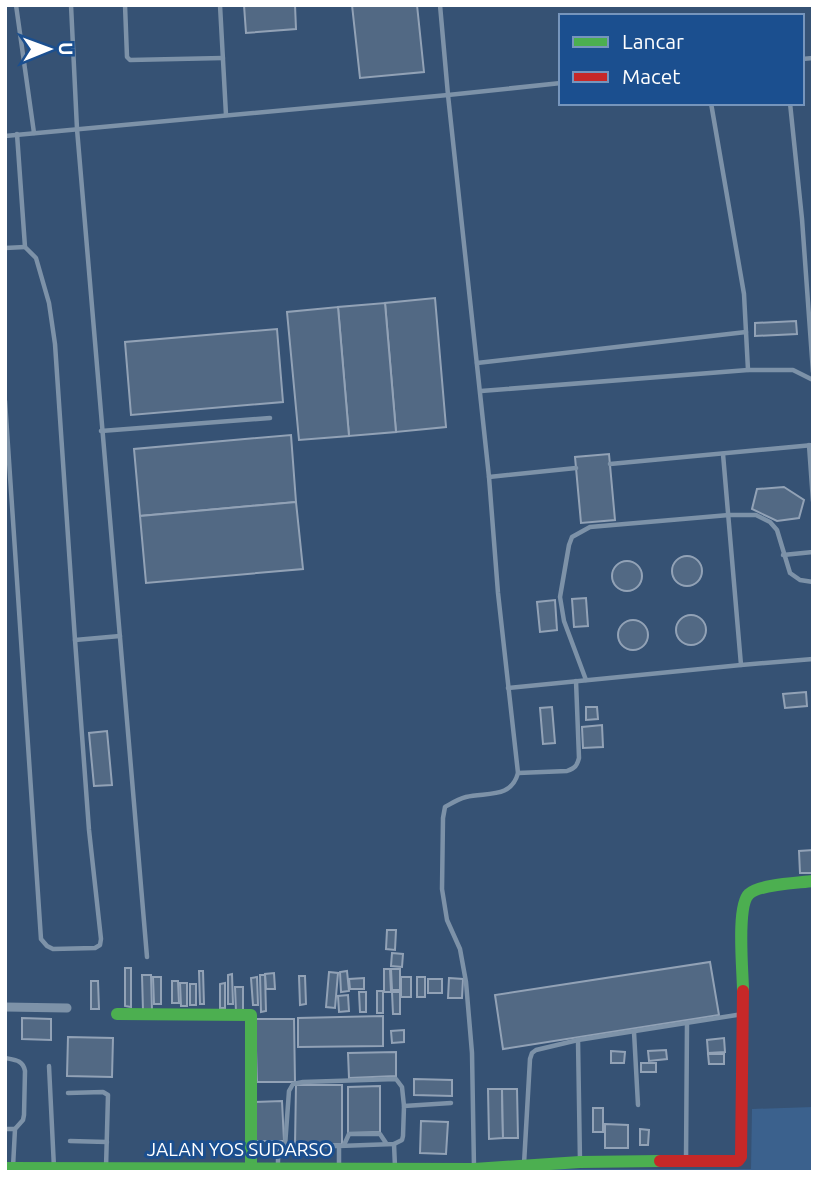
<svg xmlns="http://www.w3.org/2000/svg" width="818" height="1177" font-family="Ubuntu,sans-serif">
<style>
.water{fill:#3b618d}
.building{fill:#526984;stroke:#92a2b6;stroke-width:2}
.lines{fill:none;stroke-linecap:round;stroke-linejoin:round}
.lane{stroke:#7d92a8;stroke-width:4.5}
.street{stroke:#7d92a8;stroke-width:9}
.fast{stroke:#4caf50;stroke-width:12}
.jam{stroke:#c62828;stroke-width:12}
.labels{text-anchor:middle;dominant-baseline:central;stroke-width:6;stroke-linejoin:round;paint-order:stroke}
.street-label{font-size:19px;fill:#fff;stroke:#1b4f8f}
</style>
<rect width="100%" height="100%" fill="#365274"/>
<path class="water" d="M 813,1107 L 813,1172 L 509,1172 L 552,1169 L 751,1169 L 752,1109 Z"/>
<g class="building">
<path d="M 244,5 L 295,5 L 296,29 L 246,33 Z"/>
<path d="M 352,5 L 417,5 L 424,72 L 360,78 Z"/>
<path d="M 435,298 L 446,427 L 396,432 L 385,303 Z"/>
<path d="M 385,303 L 396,432 L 349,436 L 338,307 Z"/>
<path d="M 338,307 L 349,436 L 299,440 L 287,312 Z"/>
<path d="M 796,321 L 797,334 L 755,336 L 755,323 Z"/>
<path d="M 277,329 L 283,402 L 131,415 L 125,342 Z"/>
<path d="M 291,435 L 296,502 L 140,516 L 134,449 Z"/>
<path d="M 609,454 L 615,520 L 581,523 L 575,457 Z"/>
<path d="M 784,487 L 804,500 L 799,518 L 777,521 L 752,509 L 757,489 Z"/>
<path d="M 296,502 L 303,569 L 146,583 L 140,516 Z"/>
<circle cx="687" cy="571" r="15"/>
<circle cx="627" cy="576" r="15"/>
<path d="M 586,598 L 588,626 L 574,627 L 572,599 Z"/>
<path d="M 555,600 L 557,630 L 540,632 L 537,602 Z"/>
<circle cx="691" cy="630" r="15"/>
<circle cx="633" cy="635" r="15"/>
<path d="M 806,692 L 807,706 L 785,708 L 783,694 Z"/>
<path d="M 552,707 L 555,743 L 543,744 L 540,708 Z"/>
<path d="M 586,707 L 597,707 L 598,719 L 586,720 Z"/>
<path d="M 602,725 L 603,747 L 583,748 L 582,727 Z"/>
<path d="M 107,731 L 112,785 L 94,786 L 89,733 Z"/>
<path d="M 813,850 L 813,873 L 800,873 L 799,851 Z"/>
<path d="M 387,930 L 396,930 L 395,950 L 386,949 Z"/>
<path d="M 392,953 L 403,954 L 402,967 L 391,966 Z"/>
<path d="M 710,962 L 719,1015 L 503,1049 L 495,995 Z"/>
<path d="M 125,968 L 131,968 L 131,1007 L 125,1006 Z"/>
<path d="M 384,969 L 390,969 L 391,992 L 384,992 Z"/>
<path d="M 391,969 L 400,969 L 400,990 L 392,990 Z"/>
<path d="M 199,971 L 203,971 L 204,1004 L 200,1004 Z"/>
<path d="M 347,971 L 349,991 L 341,992 L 340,972 Z"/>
<path d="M 329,972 L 338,973 L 335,1008 L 326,1007 Z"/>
<path d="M 274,973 L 275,989 L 266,989 L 265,974 Z"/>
<path d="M 232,974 L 233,1004 L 228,1004 L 228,975 Z"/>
<path d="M 142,975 L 151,975 L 152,1011 L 143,1011 Z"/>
<path d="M 260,975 L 265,975 L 266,1011 L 261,1012 Z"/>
<path d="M 299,976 L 305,976 L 306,1004 L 300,1005 Z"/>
<path d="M 153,977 L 161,977 L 161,1004 L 154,1004 Z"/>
<path d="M 257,977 L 258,1005 L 253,1005 L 251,978 Z"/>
<rect x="401" y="977" width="10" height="20"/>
<rect x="417" y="977" width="8" height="20"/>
<path d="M 364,978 L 364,989 L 350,989 L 349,979 Z"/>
<path d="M 449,978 L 463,979 L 462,998 L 448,998 Z"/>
<rect x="428" y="979" width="14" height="14"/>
<path d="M 91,981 L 98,981 L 99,1009 L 91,1009 Z"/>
<path d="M 172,981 L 178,981 L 179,1003 L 172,1003 Z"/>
<path d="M 180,983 L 187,983 L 187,1006 L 181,1006 Z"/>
<path d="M 225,983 L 225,1008 L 220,1008 L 220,984 Z"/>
<rect x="190" y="984" width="6" height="21"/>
<path d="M 235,987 L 243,987 L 243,1012 L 236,1012 Z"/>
<rect x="377" y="991" width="6" height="22"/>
<path d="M 359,992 L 366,992 L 366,1012 L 360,1012 Z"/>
<path d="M 392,992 L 400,992 L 400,1014 L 393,1014 Z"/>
<path d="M 348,995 L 349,1011 L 339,1012 L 338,996 Z"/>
<path d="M 383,1016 L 383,1046 L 298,1047 L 298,1018 Z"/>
<path d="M 22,1018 L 51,1019 L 51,1040 L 22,1039 Z"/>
<path d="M 255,1019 L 294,1019 L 295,1082 L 257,1082 Z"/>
<path d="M 404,1030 L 404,1042 L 392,1043 L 391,1031 Z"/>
<path d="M 68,1037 L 113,1038 L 112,1077 L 67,1076 Z"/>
<path d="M 724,1038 L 725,1052 L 708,1053 L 707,1040 Z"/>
<path d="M 666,1050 L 667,1059 L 649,1061 L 648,1051 Z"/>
<path d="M 611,1051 L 625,1052 L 624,1063 L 611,1063 Z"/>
<path d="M 396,1052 L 396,1076 L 349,1078 L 348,1053 Z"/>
<path d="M 708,1054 L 724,1054 L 724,1064 L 709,1064 Z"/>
<rect x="641" y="1063" width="15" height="9"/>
<path d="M 414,1079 L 452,1080 L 452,1096 L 414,1095 Z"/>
<path d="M 296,1085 L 342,1085 L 342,1144 L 295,1145 Z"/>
<path d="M 380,1086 L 380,1132 L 348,1133 L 348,1087 Z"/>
<path d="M 488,1089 L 502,1089 L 503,1138 L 489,1139 Z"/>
<path d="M 502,1089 L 517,1089 L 518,1138 L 503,1138 Z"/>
<path d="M 282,1101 L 284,1141 L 256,1141 L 255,1102 Z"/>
<rect x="593" y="1108" width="10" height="24"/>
<path d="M 421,1121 L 448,1122 L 446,1154 L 420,1153 Z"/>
<path d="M 605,1124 L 628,1125 L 628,1148 L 605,1148 Z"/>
<path d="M 640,1129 L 649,1130 L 648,1145 L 640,1145 Z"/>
</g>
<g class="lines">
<g class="lane">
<path d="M 16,5 L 34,133"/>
<path d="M 71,5 L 77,129 L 147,957"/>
<path d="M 125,5 L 127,57 L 130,60 L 223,58"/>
<path d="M 220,5 L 226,115"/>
<path d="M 440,5 L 448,95 L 489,477 L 576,468"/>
<path d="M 802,59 L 813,58"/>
<path d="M 711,103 L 744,294 L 748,370"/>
<path d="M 790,103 L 802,219 L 813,372"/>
<path d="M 17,134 L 25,247 L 36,258 L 49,303 L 55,344 L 75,640 L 120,636"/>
<path d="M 5,136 L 448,95 L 561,83"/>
<path d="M 5,248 L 25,247"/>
<path d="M 477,363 L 746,332"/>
<path d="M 481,391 L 748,370 L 793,370 L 813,380"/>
<path d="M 5,401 L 41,939 L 47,946 L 53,949 L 95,948 L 100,945 L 101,939 L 89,830 L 75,640"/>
<path d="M 101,431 L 270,418"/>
<path d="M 809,445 L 813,501"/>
<path d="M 723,454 L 741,665"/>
<path d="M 610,464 L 813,445"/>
<path d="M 783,555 L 813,552"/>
<path d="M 586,680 L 564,621 L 560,597 L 569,545 L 572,537 L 590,527 L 729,515 L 756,515 L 770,522 L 777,530 L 790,573 L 800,580 L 813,582"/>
<path d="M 508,688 L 741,665 L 813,659"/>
<path d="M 518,773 L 567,771 C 575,768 577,766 579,758 L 576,681"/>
<path d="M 634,1032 L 638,1105"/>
<path d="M 578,1040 L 580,1162"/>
<path d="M 5,1058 C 15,1060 23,1060 25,1071 L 24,1115 L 23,1120 L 15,1129 L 13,1167"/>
<path d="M 49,1066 L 54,1168"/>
<path d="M 68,1093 L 103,1092 L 108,1095 L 106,1168"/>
<path d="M 5,1129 L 15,1129"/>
<path d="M 70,1141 L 107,1142"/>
<path d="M 394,1144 L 395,1167"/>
<path d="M 344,1145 L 349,1134 L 380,1134 L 386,1143"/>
<path d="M 285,1146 L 339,1146"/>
<path d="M 686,1161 L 687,1023"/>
<path d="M 524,1164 L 530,1059 L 532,1053 L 536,1050 L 578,1040 L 743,1014"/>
<path d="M 278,1167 C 278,1158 277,1150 285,1146 L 289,1091 L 293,1084 L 303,1082 L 396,1079 L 402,1087 L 404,1106"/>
<path d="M 339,1167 L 339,1146 L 394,1144 L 402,1140 L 403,1136 L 404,1106 L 451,1103"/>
<path d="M 474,1168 L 472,1053 L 466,982 L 460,949 L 447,920 L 442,889 L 443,818 L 445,807 C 452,803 458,799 466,797 C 487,792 511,799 518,773 L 498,593 L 489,477"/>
</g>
<path class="street" d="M 5,1007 L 67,1008"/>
<g class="fast">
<path d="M 743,991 C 743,972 736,906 749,894 C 759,884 799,883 813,881"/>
<path d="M 117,1014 L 251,1015 L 251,1169"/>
<path d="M 5,1168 L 474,1169 L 580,1162 L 660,1161"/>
</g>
<path class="jam" d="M 660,1161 L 738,1161 L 741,1157 L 743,991"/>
</g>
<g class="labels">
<g class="street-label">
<text x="240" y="1149">JALAN YOS SUDARSO</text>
</g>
</g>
<rect width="818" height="1177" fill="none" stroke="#ffffff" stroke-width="14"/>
<rect x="559" y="14" width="245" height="91" fill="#1b4f8f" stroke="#7695bc" stroke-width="2"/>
<rect x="573" y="37" width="35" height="10" fill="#4caf50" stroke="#7695bc" stroke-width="2"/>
<text x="622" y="49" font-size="21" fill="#ffffff">Lancar</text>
<rect x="573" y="72" width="35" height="10" fill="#c62828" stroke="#7695bc" stroke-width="2"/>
<text x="622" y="84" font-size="21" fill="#ffffff">Macet</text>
<g transform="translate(49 49) rotate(89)" stroke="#1b4f8f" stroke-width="5" paint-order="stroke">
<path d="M0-5L12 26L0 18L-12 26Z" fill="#ffffff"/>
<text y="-10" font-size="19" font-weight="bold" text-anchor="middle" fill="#ffffff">U</text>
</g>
</svg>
